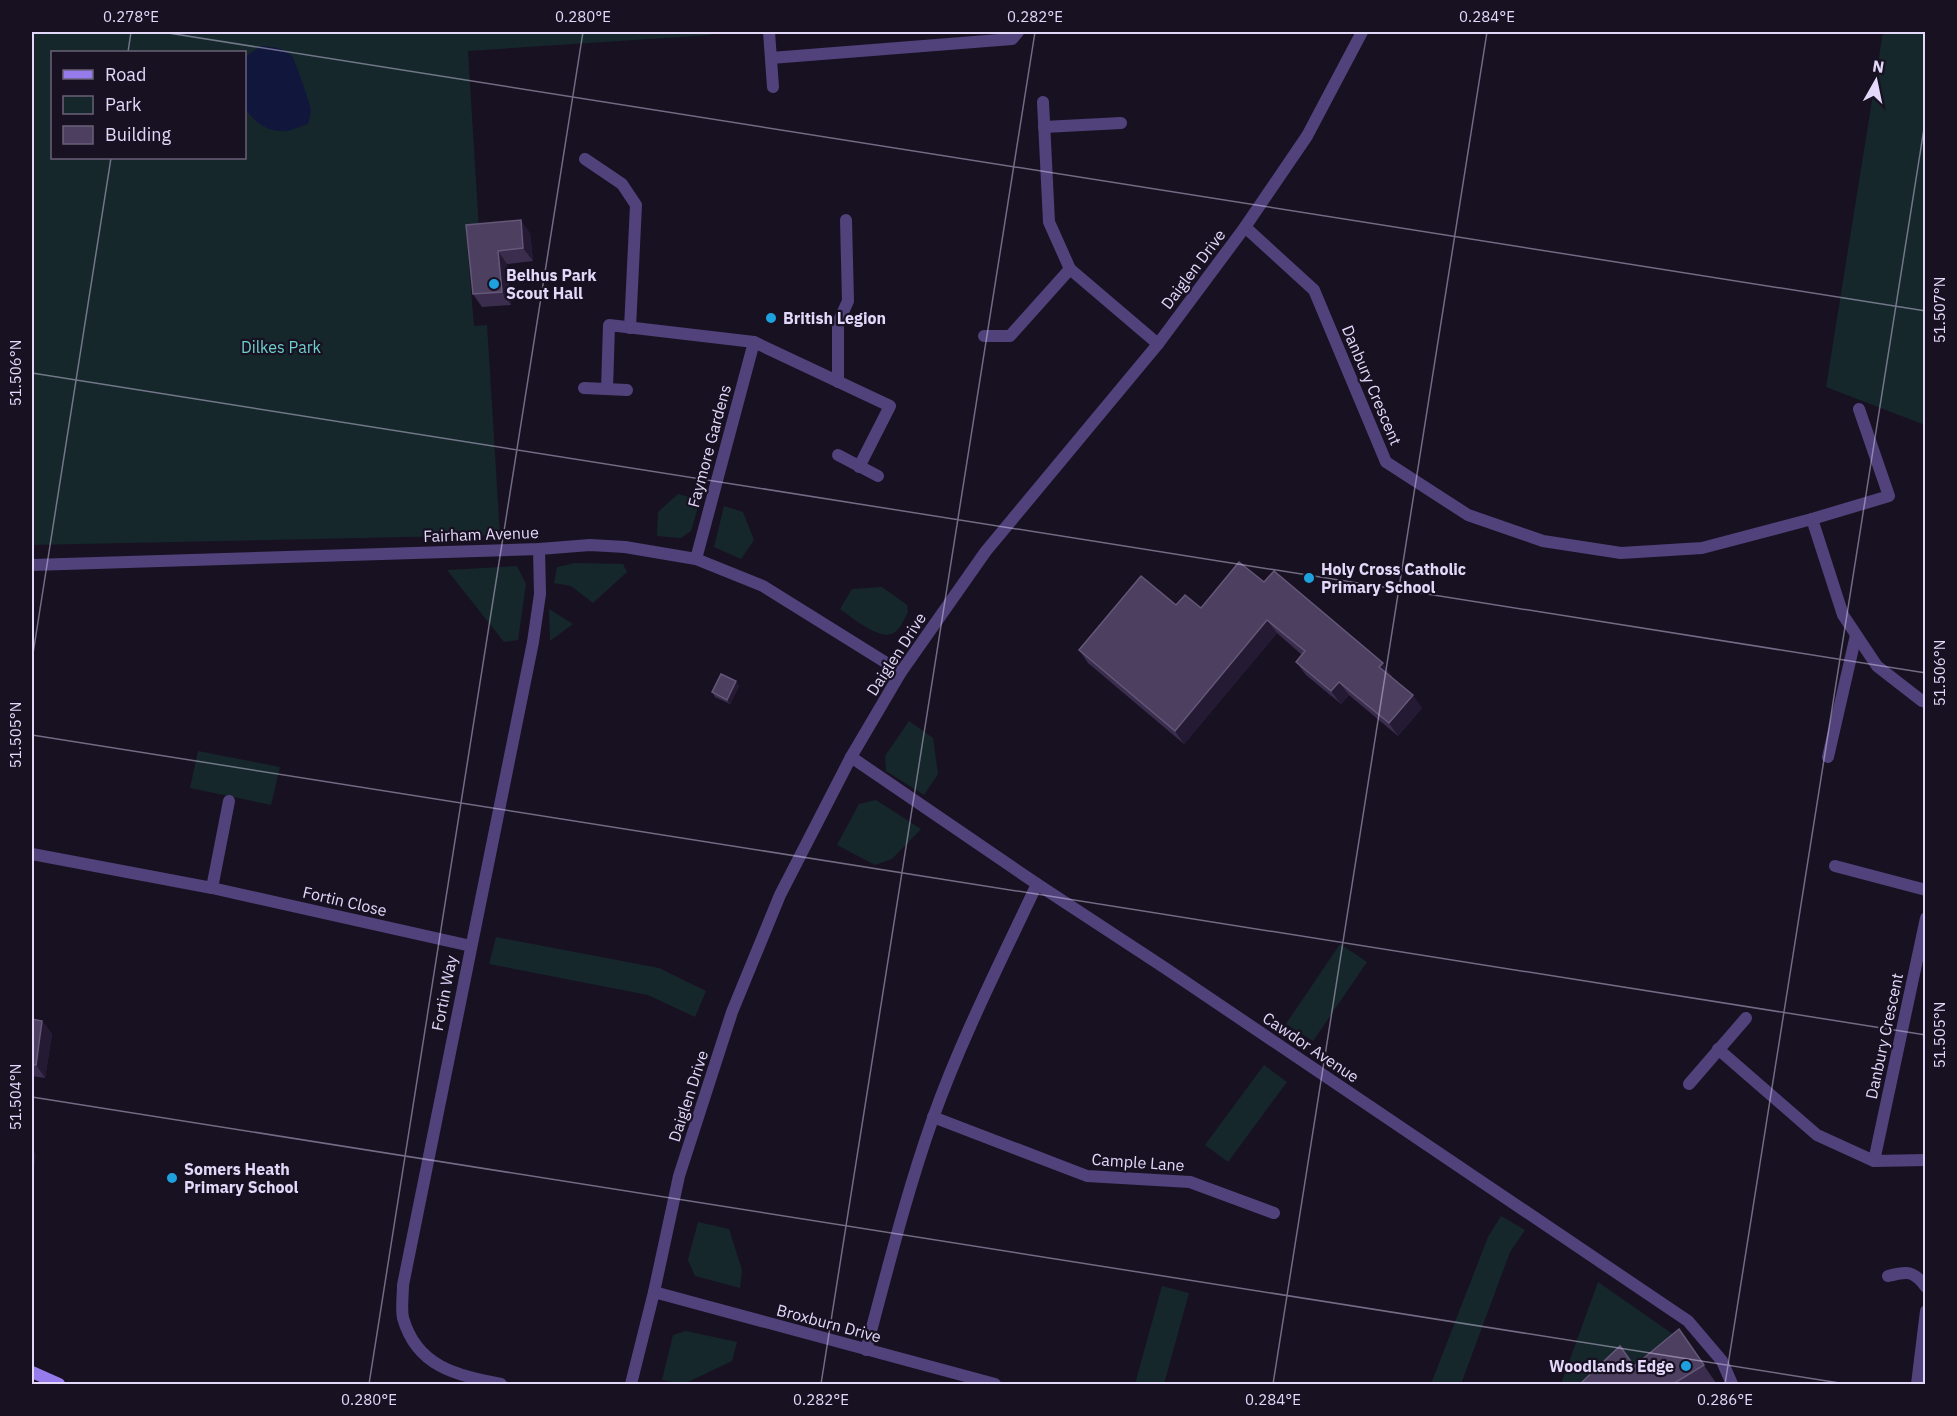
<svg xmlns="http://www.w3.org/2000/svg" width="1957" height="1416" font-family="'IBM Plex Sans',sans-serif">
<style>
.green{fill:#15272b;fill-rule:evenodd}
.water{fill:#11173c}
.lines{fill:none;stroke-linecap:round;stroke-linejoin:round}
.minor{stroke:#51427b;stroke-width:12}
.tertiary{stroke:#51427b;stroke-width:12}
.secondary{stroke:#967bed;stroke-width:12}
.wall{fill:#3a2d4d}
.shaded-wall{fill:#251a34}
.building{fill:#4c3f60;stroke:#645778;stroke-width:1.5}
.ticks{fill:none;stroke:#e3d8fa;stroke-width:1.5;stroke-opacity:0.45}
.poi-dot{fill:#1ea2df;stroke:#181122;stroke-width:2}
.labels{text-anchor:middle;dominant-baseline:central;stroke-width:4.5;stroke-linejoin:round;paint-order:stroke}
.street-label{font-size:16px;fill:#e3d8fa;stroke:#181122}
.poi-label{font-size:16px;font-weight:bold;fill:#e3d8fa;stroke:#181122;text-anchor:start}
.park-label{font-size:16px;fill:#6dd0cc;stroke:#181122}
.neatline{fill:none;stroke:#e3d8fa;stroke-width:2}
.ticks-label{font-size:15px;text-anchor:middle;fill:#e3d8fa}
</style>
<rect width="100%" height="100%" fill="#181122"/>
<g class="green">
<path d="M 32,32 L 710,32 L 711,35 L 468,51 L 479,230 L 466,231 L 474,326 L 487,325 L 500,535 L 32,545 ZM 52,52 L 244,52 L 244,158 L 52,158 Z"/>
<path d="M 1883,32 L 1925,32 L 1925,425 L 1826,387 Z"/>
<path d="M 678,494 L 700,500 L 691,531 L 681,538 L 657,536 L 658,512 Z"/>
<path d="M 724,506 L 743,512 L 754,540 L 741,559 L 714,547 Z"/>
<path d="M 575,563 L 623,564 L 627,572 L 593,603 L 571,586 L 554,583 L 557,567 Z"/>
<path d="M 517,566 L 526,584 L 518,640 L 504,642 L 447,570 Z"/>
<path d="M 882,587 L 907,605 L 908,612 C 905,617 901,628 895,632 C 881,643 852,617 840,609 L 852,589 Z"/>
<path d="M 549,609 L 573,624 L 550,641 Z"/>
<path d="M 909,721 L 933,738 L 938,774 L 924,795 L 886,771 L 885,756 Z"/>
<path d="M 198,751 L 280,767 L 271,805 L 190,788 Z"/>
<path d="M 876,800 L 921,829 L 892,859 L 875,865 L 837,845 L 859,804 Z"/>
<path d="M 496,937 L 659,968 L 706,991 L 695,1017 L 648,995 L 489,964 Z"/>
<path d="M 1340,944 L 1367,962 L 1313,1041 L 1286,1024 Z"/>
<path d="M 1264,1065 L 1287,1082 L 1228,1162 L 1205,1145 Z"/>
<path d="M 1501,1216 L 1525,1230 L 1510,1252 L 1461,1384 L 1431,1384 L 1488,1237 Z"/>
<path d="M 698,1222 L 729,1229 L 742,1270 L 740,1288 L 695,1276 L 688,1260 Z"/>
<path d="M 1598,1282 L 1677,1337 L 1610,1384 L 1561,1384 Z"/>
<path d="M 1162,1286 L 1189,1293 L 1164,1384 L 1135,1384 Z"/>
<path d="M 686,1331 L 737,1342 L 732,1361 L 684,1384 L 662,1380 L 673,1335 Z"/>
</g>
<path class="water" d="M 261,46 C 273,47 283,47 292,56 C 295,60 310,104 311,110 C 311,114 309,120 308,124 C 301,126 292,131 284,131 C 267,132 252,121 244,106 L 245,57 Z"/>
<g class="lines">
<g class="minor">
<path d="M 769,32 L 773,87"/>
<path d="M 771,58 L 1012,39 L 1018,32"/>
<path d="M 1043,102 L 1049,222 L 1070,269"/>
<path d="M 1044,127 L 1121,123"/>
<path d="M 585,159 L 622,184 L 636,205 L 630,328"/>
<path d="M 1245,227 L 1314,290 L 1386,462 L 1468,515 L 1543,541 L 1621,553 L 1702,548 L 1812,519 L 1843,615 L 1877,666 L 1922,701 L 1926,702"/>
<path d="M 984,336 L 1010,336 L 1070,269 L 1158,344"/>
<path d="M 838,382 L 838,323 L 848,301 L 846,220"/>
<path d="M 584,388 L 627,390"/>
<path d="M 607,389 L 609,325 L 754,342"/>
<path d="M 838,455 L 878,476"/>
<path d="M 1812,519 L 1889,496 L 1859,409"/>
<path d="M 696,559 L 754,342 L 890,406 L 859,467"/>
<path d="M 32,565 L 539,549 L 590,545 L 625,547 L 696,559 L 763,586 L 901,672"/>
<path d="M 851,757 L 1037,884 L 1165,968 L 1688,1321 L 1722,1361 L 1732,1384"/>
<path d="M 1828,757 L 1856,635"/>
<path d="M 32,854 L 212,888 L 471,946"/>
<path d="M 1835,866 L 1926,890"/>
<path d="M 212,888 L 229,801"/>
<path d="M 1926,918 L 1874,1161 L 1926,1160"/>
<path d="M 1718,1049 L 1817,1135 L 1874,1161"/>
<path d="M 1689,1084 L 1746,1018"/>
<path d="M 933,1117 L 1087,1176 L 1190,1182 L 1274,1213"/>
<path d="M 1888,1276 C 1907,1271 1913,1270 1926,1287"/>
<path d="M 654,1292 L 995,1384"/>
<path d="M 866,1350 C 887,1272 906,1194 933,1118 C 962,1037 1001,961 1037,884"/>
<path d="M 501,1384 C 456,1375 417,1367 403,1318 C 401,1308 403,1295 403,1285 L 533,642 L 540,594 L 539,549"/>
<path d="M 1917,1384 L 1926,1311"/>
</g>
<path class="tertiary" d="M 631,1384 L 654,1292 L 679,1176 L 732,1012 L 780,895 L 851,757 L 901,672 L 986,551 L 1158,344 L 1245,227 L 1307,136 L 1362,32"/>
<path class="secondary" d="M 32,1372 L 59,1384"/>
</g>
<g class="wall">
<path d="M 466,225 L 530,233 L 533,261 L 507,264 L 511,305 L 482,307 L 473,294 Z"/>
<path d="M 1264,582 L 1392,676 L 1391,677 L 1422,708 L 1398,736 L 1349,695 L 1341,704 L 1306,675 L 1296,662 L 1302,655 L 1277,633 L 1184,744 L 1088,663 L 1079,650 L 1176,605 L 1201,608 Z"/>
<path d="M 736,681 L 739,686 L 730,704 L 715,697 L 712,692 Z"/>
<path d="M 32,1019 L 42,1021 L 52,1034 L 45,1078 L 32,1076 Z"/>
<path d="M 1679,1329 L 1716,1383 L 1713,1384 L 1580,1384 L 1634,1366 Z"/>
</g>
<g class="shaded-wall">
<path d="M 521,220 L 530,233 L 533,261 L 523,248 Z"/>
<path d="M 498,251 L 507,264 L 511,305 L 502,292 Z"/>
<path d="M 1267,620 L 1277,633 L 1184,744 L 1175,731 Z"/>
<path d="M 1383,663 L 1392,676 L 1389,680 L 1379,667 Z"/>
<path d="M 736,681 L 739,686 L 730,704 L 727,700 Z"/>
<path d="M 1339,682 L 1349,695 L 1341,704 L 1331,691 Z"/>
<path d="M 1413,695 L 1422,708 L 1398,736 L 1389,723 Z"/>
<path d="M 42,1021 L 52,1034 L 45,1078 L 36,1065 Z"/>
<path d="M 32,1148 L 36,1155 L 32,1189 Z"/>
</g>
<g class="building">
<path d="M 521,220 L 523,248 L 498,251 L 502,292 L 473,294 L 466,225 Z"/>
<path d="M 1239,562 L 1264,582 L 1274,571 L 1383,663 L 1379,667 L 1413,695 L 1389,723 L 1339,682 L 1331,691 L 1296,662 L 1305,651 L 1267,620 L 1175,731 L 1079,650 L 1141,576 L 1176,605 L 1185,595 L 1201,608 Z"/>
<path d="M 721,674 L 736,681 L 727,700 L 712,692 Z"/>
<path d="M 32,1019 L 42,1021 L 36,1065 L 32,1064 Z"/>
<path d="M 1679,1329 L 1704,1365 L 1673,1384 L 1580,1384 L 1620,1346 L 1634,1366 Z"/>
</g>
<path class="ticks" d="M 162,32 L 1926,311M 128,52 L 131,32M 32,373 L 1926,673M 32,660 L 111,158M 32,735 L 1926,1035M 32,1097 L 1846,1384M 369,1384 L 583,32M 821,1384 L 1035,32M 1273,1384 L 1487,32M 1725,1384 L 1926,116"/>
<g class="poi-dot">
<circle cx="494" cy="284" r="6"/>
<circle cx="771" cy="318" r="6"/>
<circle cx="1309" cy="578" r="6"/>
<circle cx="172" cy="1178" r="6"/>
<circle cx="1686" cy="1366" r="6"/>
</g>
<g class="labels">
<g class="street-label">
<text transform="translate(1193 269) rotate(-53)">Daiglen Drive</text>
<text transform="translate(1372 385) rotate(67)">Danbury Crescent</text>
<text transform="translate(709 446) rotate(-75)">Faymore Gardens</text>
<text transform="translate(481 534) rotate(-2)">Fairham Avenue</text>
<text transform="translate(896 654) rotate(-57)">Daiglen Drive</text>
<text transform="translate(345 901) rotate(13)">Fortin Close</text>
<text transform="translate(444 993) rotate(-79)">Fortin Way</text>
<text transform="translate(1884 1036) rotate(-78)">Danbury Crescent</text>
<text transform="translate(1311 1047) rotate(34)">Cawdor Avenue</text>
<text transform="translate(688 1096) rotate(-72)">Daiglen Drive</text>
<text transform="translate(1138 1162) rotate(4)">Cample Lane</text>
<text transform="translate(829 1323) rotate(15)">Broxburn Drive</text>
</g>
<g class="poi-label">
<text x="506" y="275">Belhus Park<tspan x="506" dy="18">Scout Hall</tspan></text>
<text x="783" y="318">British Legion</text>
<text x="1321" y="569">Holy Cross Catholic<tspan x="1321" dy="18">Primary School</tspan></text>
<text x="184" y="1169">Somers Heath<tspan x="184" dy="18">Primary School</tspan></text>
<text x="1674" y="1366" text-anchor="end">Woodlands Edge</text>
</g>
<g class="park-label">
<text x="281" y="347">Dilkes Park</text>
</g>
</g>
<rect width="1957" height="1416" fill="none" stroke="#181122" stroke-width="66"/>
<rect x="51" y="51" width="195" height="108" fill="#181122" stroke="#696178" stroke-width="1.5"/>
<rect x="63" y="70" width="30" height="9" fill="#967bed" stroke="#696178" stroke-width="1.5"/>
<text x="105" y="81" font-size="18" fill="#e3d8fa">Road</text>
<rect x="63" y="96" width="30" height="18" fill="#15272b" stroke="#696178" stroke-width="1.5"/>
<text x="105" y="111" font-size="18" fill="#e3d8fa">Park</text>
<rect x="63" y="126" width="30" height="18" fill="#4c3f60" stroke="#696178" stroke-width="1.5"/>
<text x="105" y="141" font-size="18" fill="#e3d8fa">Building</text>
<g transform="translate(1876 81) rotate(9)" stroke="#181122" stroke-width="4.5" paint-order="stroke">
<path d="M0-4.5L10 22L0 15L-10 22Z" fill="#e3d8fa"/>
<text y="-9" font-size="16" font-weight="bold" text-anchor="middle" fill="#e3d8fa">N</text>
</g>
<rect x="33" y="33" width="1891" height="1350" class="neatline"/>
<g class="ticks-label">
<text x="131" y="22">0.278°E</text>
<text x="583" y="22">0.280°E</text>
<text x="1035" y="22">0.282°E</text>
<text x="1487" y="22">0.284°E</text>
<text transform="translate(1940 310) rotate(-90)" y="5">51.507°N</text>
<text transform="translate(16 373) rotate(-90)" y="5">51.506°N</text>
<text transform="translate(1940 673) rotate(-90)" y="5">51.506°N</text>
<text transform="translate(16 735) rotate(-90)" y="5">51.505°N</text>
<text transform="translate(1940 1035) rotate(-90)" y="5">51.505°N</text>
<text transform="translate(16 1097) rotate(-90)" y="5">51.504°N</text>
<text x="369" y="1405">0.280°E</text>
<text x="821" y="1405">0.282°E</text>
<text x="1273" y="1405">0.284°E</text>
<text x="1725" y="1405">0.286°E</text>
</g>
</svg>
